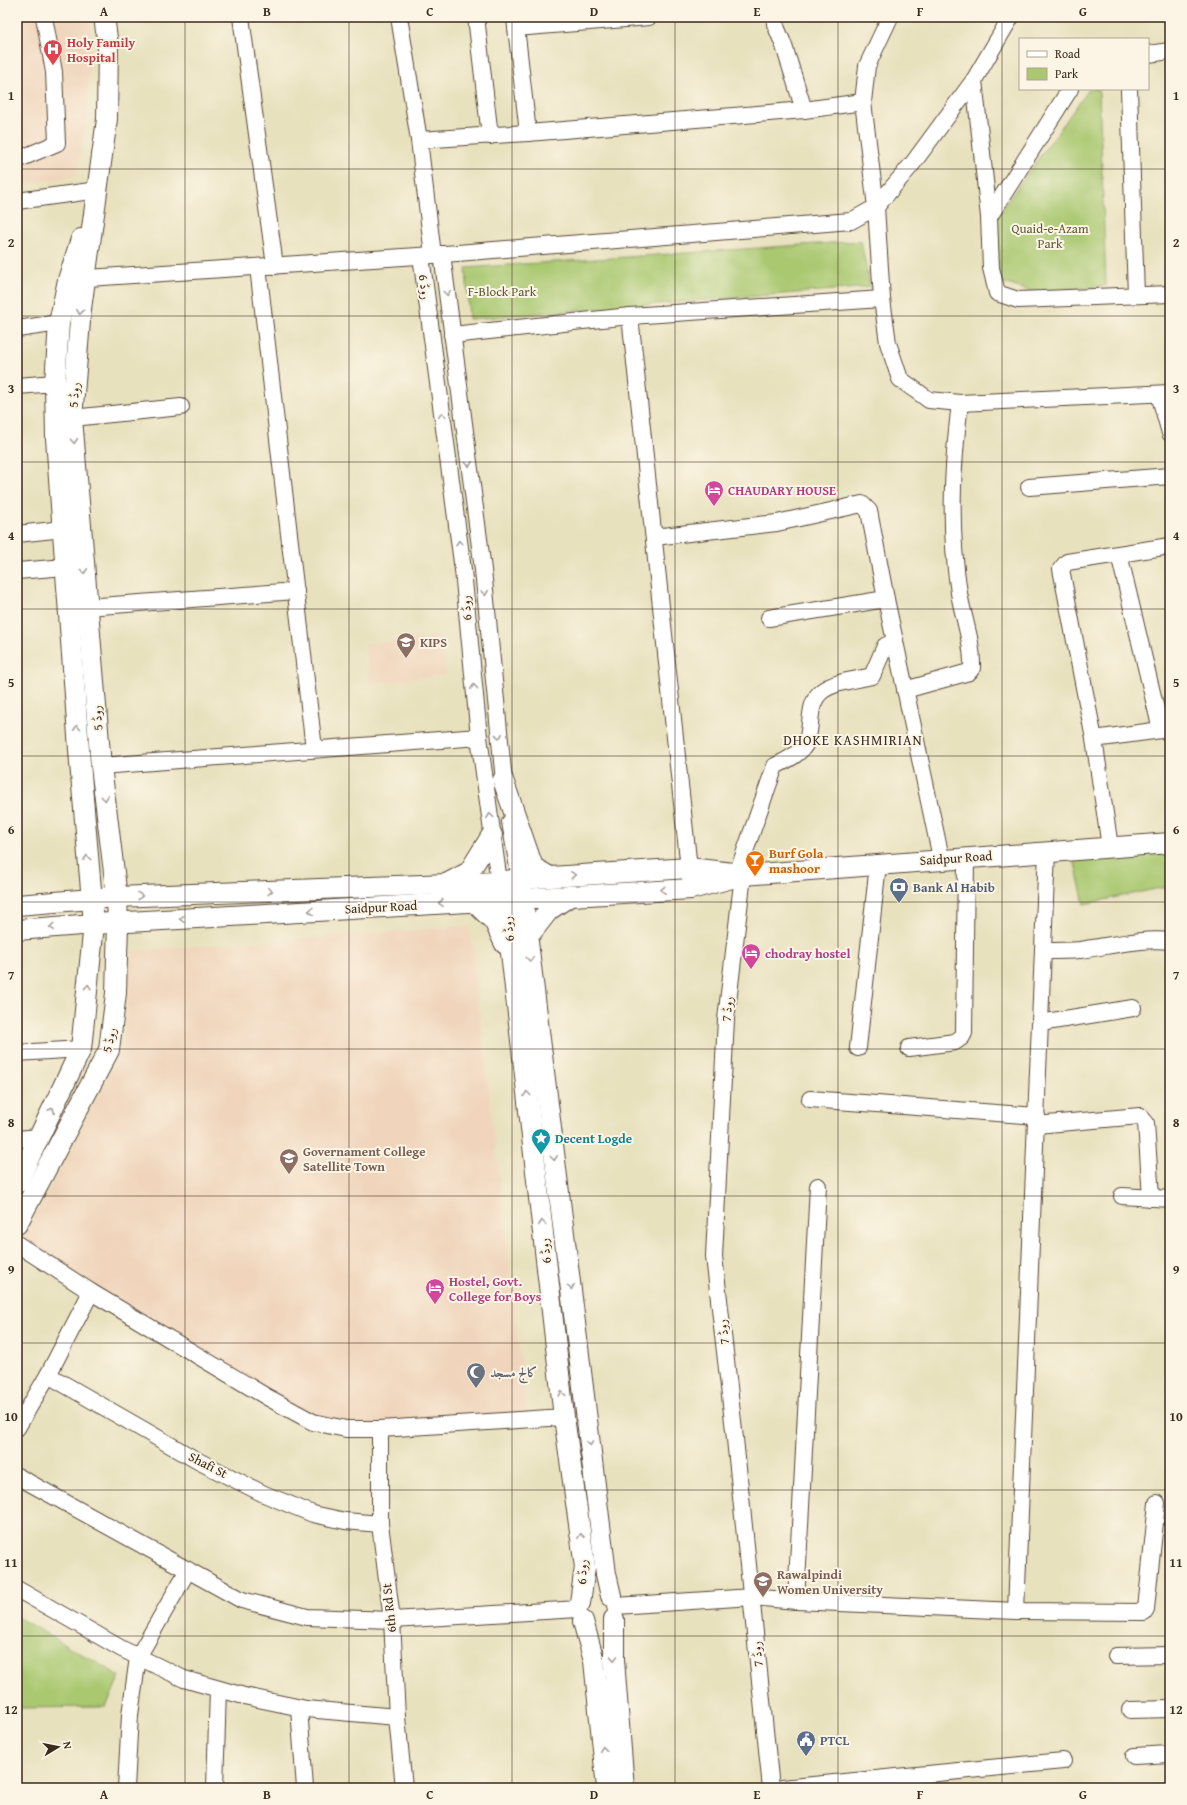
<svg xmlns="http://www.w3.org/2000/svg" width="1187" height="1805" font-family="'Gentium Book Plus',Amiri,serif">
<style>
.built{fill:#f0d5bc}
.green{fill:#a9c870;stroke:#727947}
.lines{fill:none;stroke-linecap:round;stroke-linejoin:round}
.minor-casing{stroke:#554536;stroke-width:18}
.major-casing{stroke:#554536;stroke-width:22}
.minor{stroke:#fff;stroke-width:16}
.major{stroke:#fff;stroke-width:20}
.oneway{stroke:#a79f9a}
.grid{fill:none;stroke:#3b2a1e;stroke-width:1;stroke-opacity:0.55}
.labels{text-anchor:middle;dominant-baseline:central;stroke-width:4;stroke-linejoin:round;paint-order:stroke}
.health-label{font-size:13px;font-weight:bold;fill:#be3a42;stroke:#fcf5e5;text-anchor:start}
.park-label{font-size:13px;fill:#5c5937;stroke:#fcf5e5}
.street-label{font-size:13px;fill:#3b2a1e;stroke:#fcf5e5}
.hotel-label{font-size:13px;font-weight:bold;fill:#b23c85;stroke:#fcf5e5;text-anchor:start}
.education-label{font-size:13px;font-weight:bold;fill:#785e54;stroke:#fcf5e5;text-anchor:start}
.food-label{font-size:13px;font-weight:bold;fill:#c56008;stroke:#fcf5e5;text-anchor:start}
.service-label{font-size:13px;font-weight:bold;fill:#4e5e75;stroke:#fcf5e5;text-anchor:start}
.culture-label{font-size:13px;font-weight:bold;fill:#0d838f;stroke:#fcf5e5;text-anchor:start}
.worship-label{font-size:13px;font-weight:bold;fill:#5b616d;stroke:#fcf5e5;text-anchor:start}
.neighbourhood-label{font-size:14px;letter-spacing:1px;fill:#3b2a1e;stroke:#fcf5e5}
.neatline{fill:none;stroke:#3b2a1e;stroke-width:1.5}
.grid-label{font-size:13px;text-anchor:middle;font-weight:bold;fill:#3b2a1e}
</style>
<rect width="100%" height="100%" fill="#fcf5e5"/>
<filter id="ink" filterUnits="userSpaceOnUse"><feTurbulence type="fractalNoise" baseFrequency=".025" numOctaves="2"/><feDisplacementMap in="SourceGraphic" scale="8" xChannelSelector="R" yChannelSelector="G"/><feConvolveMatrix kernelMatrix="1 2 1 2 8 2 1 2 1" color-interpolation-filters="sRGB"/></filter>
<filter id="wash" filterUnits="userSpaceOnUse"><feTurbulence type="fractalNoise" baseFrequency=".012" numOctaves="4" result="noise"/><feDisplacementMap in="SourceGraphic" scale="16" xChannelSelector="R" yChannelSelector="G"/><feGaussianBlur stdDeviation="0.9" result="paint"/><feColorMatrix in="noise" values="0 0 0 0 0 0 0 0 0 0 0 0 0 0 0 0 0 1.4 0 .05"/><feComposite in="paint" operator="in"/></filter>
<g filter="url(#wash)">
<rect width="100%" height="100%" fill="#e8e1be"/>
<g class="built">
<path d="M 17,17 L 92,17 L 87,115 L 77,176 L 17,185 Z"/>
<path d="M 442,636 L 446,675 L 370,684 L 365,644 Z"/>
<path d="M 469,926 L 528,1424 L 340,1429 L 297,1414 L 20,1245 L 123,1047 L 132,951 Z"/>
</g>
<g class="green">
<path d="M 1089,89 L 1099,89 L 1106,286 L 1033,292 L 1001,282 L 991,224 Z"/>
<path d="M 861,241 L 870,287 L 469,319 L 466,268 Z"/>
<path d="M 1170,852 L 1170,886 L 1084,904 L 1074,859 Z"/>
<path d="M 17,1617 L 120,1676 L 106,1707 L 17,1708 Z"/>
</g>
</g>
<g filter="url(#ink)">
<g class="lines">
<g class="minor-casing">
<g id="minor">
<path d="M 241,17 L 275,266"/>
<path d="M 399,17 L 419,140 L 433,255"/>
<path d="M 476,17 L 490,136"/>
<path d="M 775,17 L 775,24 L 784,46 L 804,110"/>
<path d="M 890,17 L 867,66 L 863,102 L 876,207 L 882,299 L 888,343 L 900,379 L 929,400 L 960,403 L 1170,393"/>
<path d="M 515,18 L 528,133"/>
<path d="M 516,28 L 649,17"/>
<path d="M 1148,54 L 1170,51"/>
<path d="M 974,80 L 989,217 L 991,268 L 997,293 L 1018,300 L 1170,294"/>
<path d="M 1129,89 L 1136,295"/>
<path d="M 419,140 L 528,133 L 804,110 L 863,102"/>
<path d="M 17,160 L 57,143 L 54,72 L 44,17"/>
<path d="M 17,201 L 98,190"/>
<path d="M 989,217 L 1070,89"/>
<path d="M 442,254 L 483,570 L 505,791"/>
<path d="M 421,256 L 463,570 L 479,737 L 499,882"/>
<path d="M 258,267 L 314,749"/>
<path d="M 73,279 L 433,255 L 851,221 L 876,207 L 913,163 L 974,80 L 1011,17"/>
<path d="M 630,316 L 882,299"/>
<path d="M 17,329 L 59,323"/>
<path d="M 452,335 L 630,316 L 690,878"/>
<path d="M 17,386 L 55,383"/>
<path d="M 1159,394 L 1170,433"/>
<path d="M 72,418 L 181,407"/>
<path d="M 1029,487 L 1170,476"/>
<path d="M 17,534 L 63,529"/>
<path d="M 654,537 L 777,523 L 862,504 L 869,511 L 886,599 L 941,858"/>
<path d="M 1119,554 L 1161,730 L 1170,730"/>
<path d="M 17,571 L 66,567"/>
<path d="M 87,607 L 296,591"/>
<path d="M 769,618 L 886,599"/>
<path d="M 905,690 L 969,672 L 972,668 C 973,643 963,617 959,593 C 949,527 952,469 960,403"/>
<path d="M 1094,739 L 1161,730"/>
<path d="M 101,766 L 479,737"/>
<path d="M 510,822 L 520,879"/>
<path d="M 1110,847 L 1094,739 L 1061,569 L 1067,562 L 1170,546"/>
<path d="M 1047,851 L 1016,1611 L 1144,1612 L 1146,1609 L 1157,1503"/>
<path d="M 737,874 L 775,766 C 785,761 801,754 806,743 C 813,729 806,704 822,691 C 836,681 856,680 872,676 L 885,646 L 895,641"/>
<path d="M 743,875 L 726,1019 L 714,1256 L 735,1439 L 771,1788"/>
<path d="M 1043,951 C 1055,951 1068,951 1080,950 C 1109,946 1141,938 1170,941"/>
<path d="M 1040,1023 L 1133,1008"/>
<path d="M 858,1048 L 878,864"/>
<path d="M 909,1048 L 955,1042 L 962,1037 L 964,1033 L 966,857"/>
<path d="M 17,1053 L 81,1049"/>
<path d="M 810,1099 L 1037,1116"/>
<path d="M 1036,1125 L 1140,1116 L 1146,1123 L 1151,1198"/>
<path d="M 17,1139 L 39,1137"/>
<path d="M 1122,1196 L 1170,1199"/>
<path d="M 17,1244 L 91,1292 L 267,1397 L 313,1422 L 346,1429 L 380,1429 L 564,1417"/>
<path d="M 48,1375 L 198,1461 L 264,1494 L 313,1514 L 345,1521 L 380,1524"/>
<path d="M 17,1428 L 48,1375 L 91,1292"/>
<path d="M 380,1429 L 380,1524 L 392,1620 L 397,1717 L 404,1788"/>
<path d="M 17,1476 L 242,1600 L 307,1617 L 392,1620 L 579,1609"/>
<path d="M 17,1589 L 122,1649 L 184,1679 L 244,1696 L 306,1709 L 397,1717"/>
<path d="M 796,1601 L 1016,1611"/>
<path d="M 616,1606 L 752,1597 L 796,1601 L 818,1186"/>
<path d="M 1116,1656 L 1170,1655"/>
<path d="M 299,1708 L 305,1788"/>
<path d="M 1130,1710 L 1170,1709"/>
<path d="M 1134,1756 L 1170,1754"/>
<path d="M 126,1788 L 130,1715 L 138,1657 L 188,1570"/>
<path d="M 215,1788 L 218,1689"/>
<path d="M 782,1788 L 1063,1761"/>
</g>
</g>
<g class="major-casing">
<g id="major">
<path d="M 503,780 L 533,867 L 550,877"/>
<path d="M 448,883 L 469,872 L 492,835"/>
<path d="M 521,885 L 606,1574 L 611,1596"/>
<path d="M 500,887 L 505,900 L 564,1417 L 585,1567 L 580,1603"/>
<path d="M 473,901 L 494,921 L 505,944"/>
<path d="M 17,905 L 117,897 L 499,882 L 520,879 L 689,868 L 733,873"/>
<path d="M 17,930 L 94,924 L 691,889 L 743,875 L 1170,843"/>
<path d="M 527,938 L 549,910 L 570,896"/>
<path d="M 17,1183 L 81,1049 L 94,924 L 80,763 L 56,438 L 55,383 L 59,323 L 68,280 L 81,239"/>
<path d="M 17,1224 L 109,1050 L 116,993 L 118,923 L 117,897 L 101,766 L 72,418 L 81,309 L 107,119 L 108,45 L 104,17"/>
<path d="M 614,1619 L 614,1660 L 624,1788"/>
<path d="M 583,1621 L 594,1661 L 607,1788"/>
</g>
</g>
<use href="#minor" class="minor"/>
<use href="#major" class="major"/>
</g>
<defs><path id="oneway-chevron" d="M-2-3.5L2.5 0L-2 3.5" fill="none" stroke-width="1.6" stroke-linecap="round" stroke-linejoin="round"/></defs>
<g class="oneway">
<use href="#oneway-chevron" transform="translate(447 293) rotate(83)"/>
<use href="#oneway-chevron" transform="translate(80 312) rotate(96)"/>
<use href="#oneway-chevron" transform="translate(442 415) rotate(-98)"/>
<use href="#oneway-chevron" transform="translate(74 441) rotate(86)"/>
<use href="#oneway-chevron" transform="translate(469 464) rotate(83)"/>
<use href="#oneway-chevron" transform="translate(459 543) rotate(-98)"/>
<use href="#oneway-chevron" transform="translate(84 571) rotate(86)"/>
<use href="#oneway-chevron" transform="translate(485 593) rotate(84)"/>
<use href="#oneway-chevron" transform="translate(474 687) rotate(-95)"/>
<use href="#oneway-chevron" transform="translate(77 728) rotate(-94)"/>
<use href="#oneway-chevron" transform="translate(499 736) rotate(84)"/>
<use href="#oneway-chevron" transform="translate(105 798) rotate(83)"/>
<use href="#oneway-chevron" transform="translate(490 816) rotate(-98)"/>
<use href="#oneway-chevron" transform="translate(87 858) rotate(-95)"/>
<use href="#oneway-chevron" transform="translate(573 875) rotate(-3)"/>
<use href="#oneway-chevron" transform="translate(663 890) rotate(176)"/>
<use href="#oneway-chevron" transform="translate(270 891) rotate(-2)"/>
<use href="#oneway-chevron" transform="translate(140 896) rotate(-2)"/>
<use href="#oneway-chevron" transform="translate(441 903) rotate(177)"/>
<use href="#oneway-chevron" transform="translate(311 911) rotate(177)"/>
<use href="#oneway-chevron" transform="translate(182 919) rotate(177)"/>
<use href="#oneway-chevron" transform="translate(52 927) rotate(175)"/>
<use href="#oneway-chevron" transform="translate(530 959) rotate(83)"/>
<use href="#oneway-chevron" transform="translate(88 987) rotate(-84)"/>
<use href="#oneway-chevron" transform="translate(527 1094) rotate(-97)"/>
<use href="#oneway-chevron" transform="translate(52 1110) rotate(-64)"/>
<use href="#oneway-chevron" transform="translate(554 1158) rotate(83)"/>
<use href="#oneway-chevron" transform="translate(542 1223) rotate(-97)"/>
<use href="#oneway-chevron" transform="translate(571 1287) rotate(83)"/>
<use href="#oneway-chevron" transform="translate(562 1394) rotate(-97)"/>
<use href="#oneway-chevron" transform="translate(590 1443) rotate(83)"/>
<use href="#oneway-chevron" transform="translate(581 1536) rotate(-98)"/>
<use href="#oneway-chevron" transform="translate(614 1658) rotate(88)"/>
<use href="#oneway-chevron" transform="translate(603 1749) rotate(-96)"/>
</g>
</g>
<path class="grid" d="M 185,17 L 185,1788M 349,17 L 349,1788M 512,17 L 512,1788M 675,17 L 675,1788M 838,17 L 838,1788M 1002,17 L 1002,1788M 17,169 L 1170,169M 17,316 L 1170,316M 17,462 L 1170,462M 17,609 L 1170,609M 17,756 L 1170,756M 17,902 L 1170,902M 17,1049 L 1170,1049M 17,1196 L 1170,1196M 17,1343 L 1170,1343M 17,1490 L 1170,1490M 17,1636 L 1170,1636"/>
<defs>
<g id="hospital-pin" transform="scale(1)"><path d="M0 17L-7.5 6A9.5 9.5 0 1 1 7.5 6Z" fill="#e0444e" stroke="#fcf5e5"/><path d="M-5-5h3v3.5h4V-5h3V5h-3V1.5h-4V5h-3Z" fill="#fff"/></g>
<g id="hotel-pin" transform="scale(1)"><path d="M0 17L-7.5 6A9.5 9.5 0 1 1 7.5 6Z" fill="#d1479c" stroke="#fcf5e5"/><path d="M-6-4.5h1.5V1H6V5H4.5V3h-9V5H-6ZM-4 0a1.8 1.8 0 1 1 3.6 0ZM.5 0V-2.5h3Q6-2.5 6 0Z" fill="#fff"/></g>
<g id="school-pin" transform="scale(1)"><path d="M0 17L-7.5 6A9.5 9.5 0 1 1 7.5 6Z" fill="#8d6e63" stroke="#fcf5e5"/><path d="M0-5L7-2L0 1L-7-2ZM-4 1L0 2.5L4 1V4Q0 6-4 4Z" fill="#fff"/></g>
<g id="bar-pin" transform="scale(1)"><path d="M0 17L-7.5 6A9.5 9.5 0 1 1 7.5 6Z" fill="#e8710a" stroke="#fcf5e5"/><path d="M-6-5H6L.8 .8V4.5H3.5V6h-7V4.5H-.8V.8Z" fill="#fff"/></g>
<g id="bank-pin" transform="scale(1)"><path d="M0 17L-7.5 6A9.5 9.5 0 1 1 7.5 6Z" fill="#5c6f8a" stroke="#fcf5e5"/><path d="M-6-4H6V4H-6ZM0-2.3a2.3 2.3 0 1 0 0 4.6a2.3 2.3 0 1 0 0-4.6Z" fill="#fff"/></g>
<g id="sight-pin" transform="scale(1)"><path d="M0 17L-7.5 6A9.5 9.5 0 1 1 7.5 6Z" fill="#0f9aa8" stroke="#fcf5e5"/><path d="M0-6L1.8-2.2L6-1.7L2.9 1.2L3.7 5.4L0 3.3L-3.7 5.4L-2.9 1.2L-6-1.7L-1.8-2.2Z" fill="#fff"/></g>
<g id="university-pin" transform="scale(1)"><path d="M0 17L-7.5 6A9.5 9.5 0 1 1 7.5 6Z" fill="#8d6e63" stroke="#fcf5e5"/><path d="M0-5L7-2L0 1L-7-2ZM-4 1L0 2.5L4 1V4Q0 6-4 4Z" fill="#fff"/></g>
<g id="mosque-pin" transform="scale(1)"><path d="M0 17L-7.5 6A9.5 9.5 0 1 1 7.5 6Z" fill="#6b7280" stroke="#fcf5e5"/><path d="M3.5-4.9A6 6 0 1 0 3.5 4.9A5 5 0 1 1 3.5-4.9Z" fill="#fff"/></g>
<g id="civic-pin" transform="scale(1)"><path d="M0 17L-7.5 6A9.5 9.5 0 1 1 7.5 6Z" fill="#5c6f8a" stroke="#fcf5e5"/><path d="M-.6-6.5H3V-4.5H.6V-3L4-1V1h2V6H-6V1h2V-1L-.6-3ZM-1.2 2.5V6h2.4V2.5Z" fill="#fff"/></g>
</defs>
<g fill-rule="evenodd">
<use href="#hospital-pin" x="53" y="49"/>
<use href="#hotel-pin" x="714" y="490"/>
<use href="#school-pin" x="406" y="642"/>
<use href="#bar-pin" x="755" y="860"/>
<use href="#bank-pin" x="899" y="887"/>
<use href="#hotel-pin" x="751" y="953"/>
<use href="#sight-pin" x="541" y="1138"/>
<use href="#university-pin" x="289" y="1158"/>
<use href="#hotel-pin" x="435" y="1288"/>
<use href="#mosque-pin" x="476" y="1372"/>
<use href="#university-pin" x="763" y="1581"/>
<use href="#civic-pin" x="806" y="1740"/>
</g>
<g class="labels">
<g class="health-label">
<text x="67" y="42">Holy Family<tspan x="67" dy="15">Hospital</tspan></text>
</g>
<g class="park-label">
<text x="1050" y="228">Quaid-e-Azam<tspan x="1050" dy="15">Park</tspan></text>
<text x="502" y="291">F-Block Park</text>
</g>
<g class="street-label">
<text transform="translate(425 287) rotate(82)">روڈ 6</text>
<text transform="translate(74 395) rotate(-86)">روڈ 5</text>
<text transform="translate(466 608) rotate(-95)">روڈ 6</text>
<text transform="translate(97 718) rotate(-95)">روڈ 5</text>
<text transform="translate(956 858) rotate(-4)">Saidpur Road</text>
<text transform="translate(381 907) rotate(-3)">Saidpur Road</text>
<text transform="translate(508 929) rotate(-97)">روڈ 6</text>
<text transform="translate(727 1009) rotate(-85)">روڈ 7</text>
<text transform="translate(109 1040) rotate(-78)">روڈ 5</text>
<text transform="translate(545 1251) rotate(-97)">روڈ 6</text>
<text transform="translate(723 1332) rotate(-97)">روڈ 7</text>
<text transform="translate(208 1465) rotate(27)">Shafi St</text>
<text transform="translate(582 1572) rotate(-88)">روڈ 6</text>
<text transform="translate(389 1608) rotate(-96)">6th Rd St</text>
<text transform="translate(757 1654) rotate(-96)">روڈ 7</text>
</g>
<g class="hotel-label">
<text x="728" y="490">CHAUDARY HOUSE</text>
<text x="765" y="953">chodray hostel</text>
<text x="449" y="1281">Hostel, Govt.<tspan x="449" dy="15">College for Boys</tspan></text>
</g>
<g class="education-label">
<text x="420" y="642">KIPS</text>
<text x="303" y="1151">Governament College<tspan x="303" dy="15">Satellite Town</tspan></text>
<text x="777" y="1574">Rawalpindi<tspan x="777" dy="15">Women University</tspan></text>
</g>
<g class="food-label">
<text x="769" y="853">Burf Gola<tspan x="769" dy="15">mashoor</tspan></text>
</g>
<g class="service-label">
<text x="913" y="887">Bank Al Habib</text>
<text x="820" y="1740">PTCL</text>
</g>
<g class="culture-label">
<text x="555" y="1138">Decent Logde</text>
</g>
<g class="worship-label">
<text x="490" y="1372">کالج مسجد</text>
</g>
<g class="neighbourhood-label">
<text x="853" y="740">DHOKE KASHMIRIAN</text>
</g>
</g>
<rect width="1187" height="1805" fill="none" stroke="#fcf5e5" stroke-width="44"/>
<rect x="1019" y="38" width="130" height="52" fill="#fcf5e5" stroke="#afa495"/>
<rect x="1027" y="51" width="20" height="6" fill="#ffffff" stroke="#afa495"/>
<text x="1055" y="58" font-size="12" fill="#3b2a1e">Road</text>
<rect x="1027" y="68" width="20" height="12" fill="#a9c870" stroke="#afa495"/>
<text x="1055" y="78" font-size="12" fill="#3b2a1e">Park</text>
<g transform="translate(58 1747) rotate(80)" stroke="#fcf5e5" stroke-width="3" paint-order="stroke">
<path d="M0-3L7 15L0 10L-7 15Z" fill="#3b2a1e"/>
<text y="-6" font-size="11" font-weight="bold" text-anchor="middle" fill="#3b2a1e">N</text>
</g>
<rect x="22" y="22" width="1143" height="1761" class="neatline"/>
<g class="grid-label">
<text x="104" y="16">A</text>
<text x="267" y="16">B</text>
<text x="430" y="16">C</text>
<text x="594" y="16">D</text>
<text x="757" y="16">E</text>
<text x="920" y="16">F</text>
<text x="1083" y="16">G</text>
<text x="11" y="100">1</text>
<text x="1176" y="100">1</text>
<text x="11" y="247">2</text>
<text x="1176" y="247">2</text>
<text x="11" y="393">3</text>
<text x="1176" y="393">3</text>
<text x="11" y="540">4</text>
<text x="1176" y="540">4</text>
<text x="11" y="687">5</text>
<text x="1176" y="687">5</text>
<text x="11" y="834">6</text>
<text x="1176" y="834">6</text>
<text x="11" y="980">7</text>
<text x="1176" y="980">7</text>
<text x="11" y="1127">8</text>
<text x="1176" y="1127">8</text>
<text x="11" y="1274">9</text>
<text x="1176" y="1274">9</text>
<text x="11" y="1421">10</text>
<text x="1176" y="1421">10</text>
<text x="11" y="1567">11</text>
<text x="1176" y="1567">11</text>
<text x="11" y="1714">12</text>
<text x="1176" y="1714">12</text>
<text x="104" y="1799">A</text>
<text x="267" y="1799">B</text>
<text x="430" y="1799">C</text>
<text x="594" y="1799">D</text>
<text x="757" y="1799">E</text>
<text x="920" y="1799">F</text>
<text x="1083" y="1799">G</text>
</g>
</svg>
